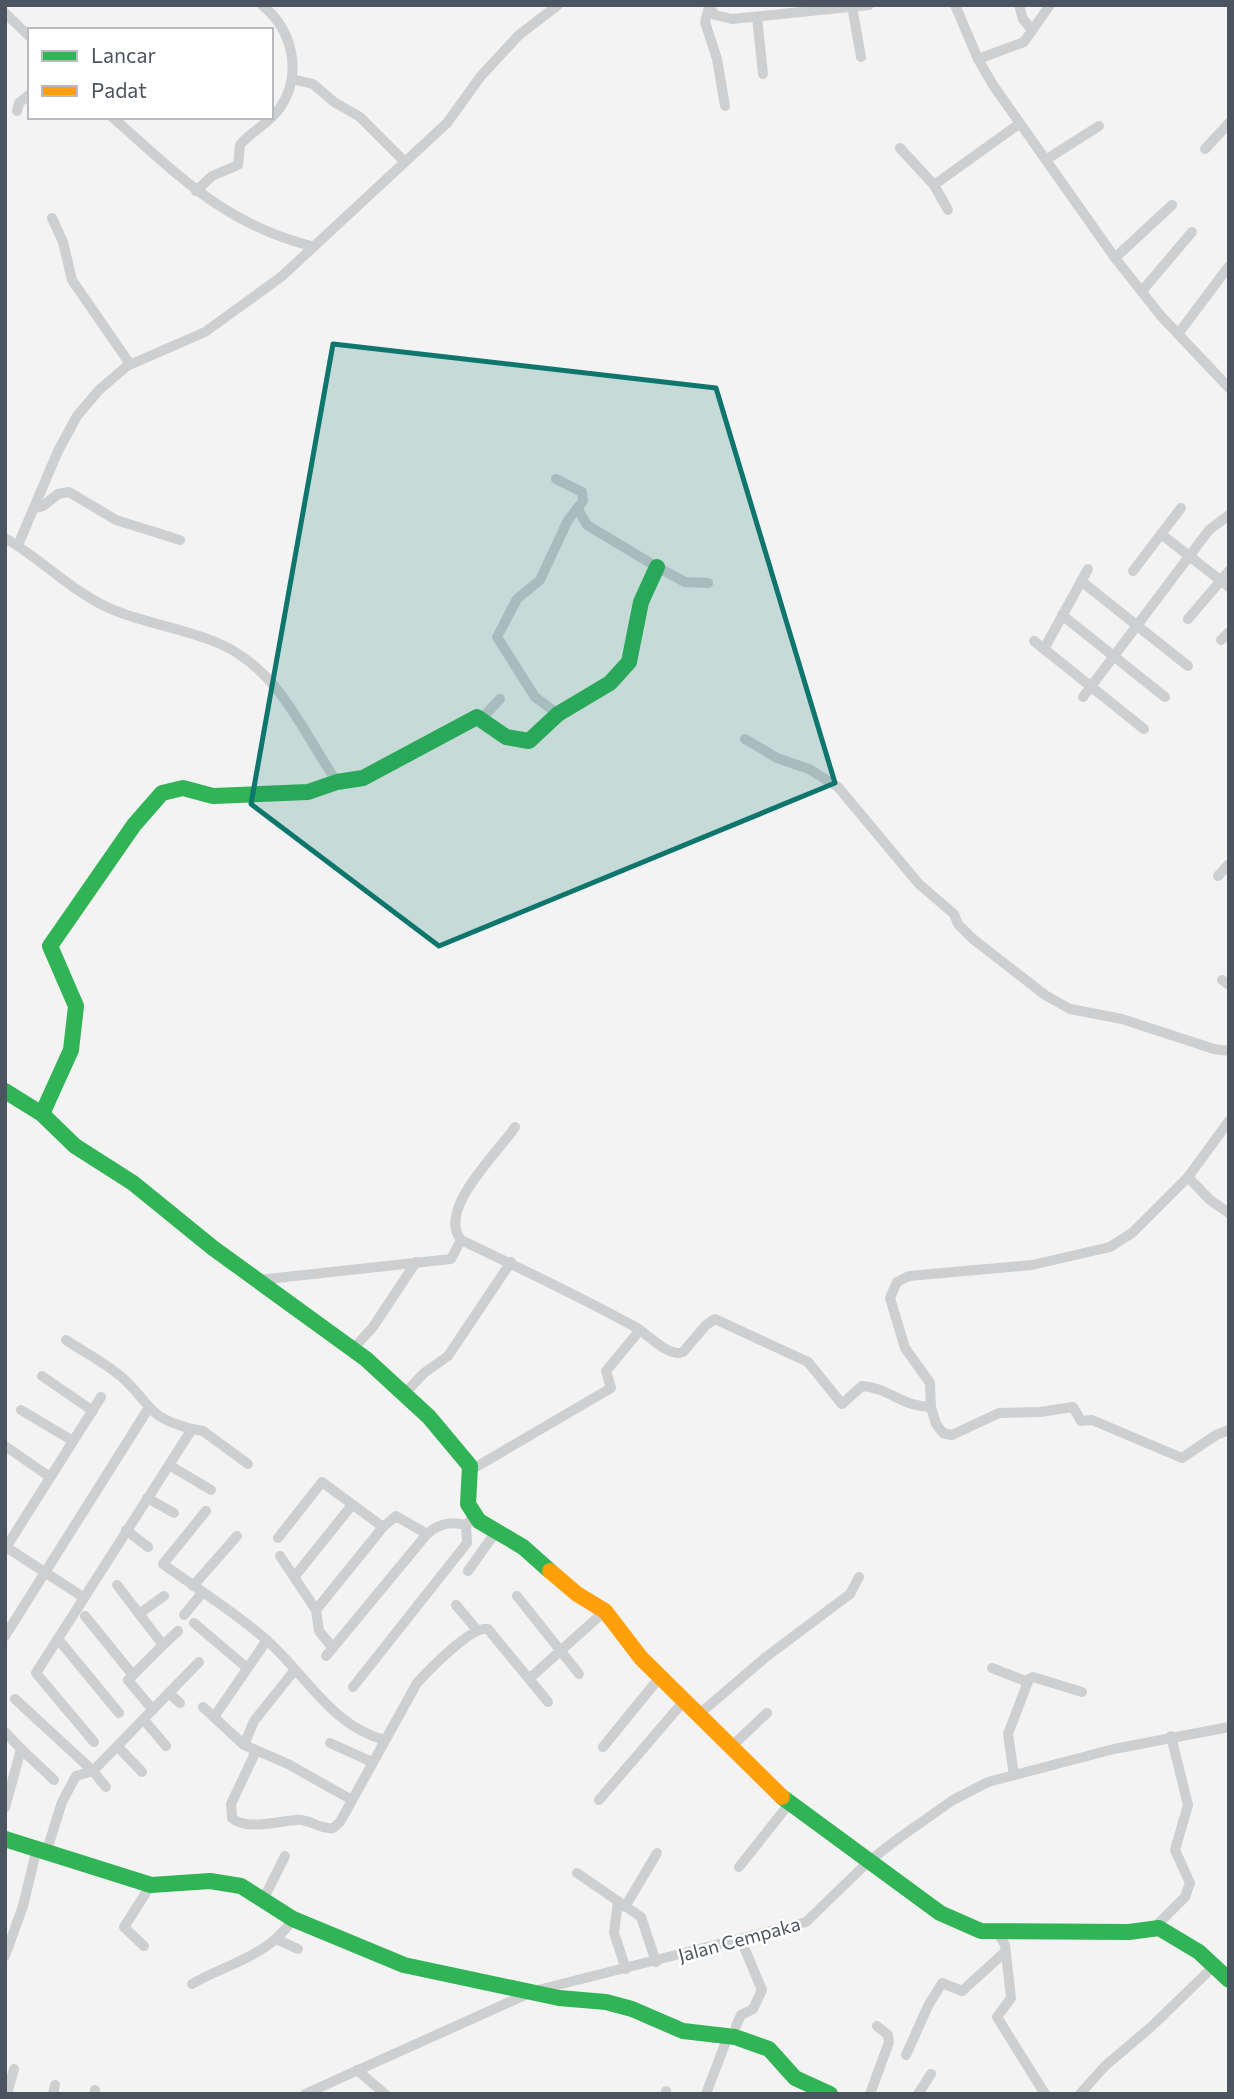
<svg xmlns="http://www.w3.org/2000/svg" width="1234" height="2099" font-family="Commissioner,sans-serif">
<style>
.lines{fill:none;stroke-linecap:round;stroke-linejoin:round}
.street{stroke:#cecfd1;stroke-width:10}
.fast{stroke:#30b455;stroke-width:16}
.slow{stroke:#ff9f0a;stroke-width:16}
.marked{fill:#0f766e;fill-opacity:0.2;stroke:#0f766e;stroke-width:5;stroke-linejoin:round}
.labels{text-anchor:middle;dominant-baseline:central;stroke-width:5;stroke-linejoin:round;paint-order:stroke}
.street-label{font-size:19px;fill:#4b555f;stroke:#fff}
</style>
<rect width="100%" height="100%" fill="#f4f3f3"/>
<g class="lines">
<g class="street">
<path d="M 708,5 L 715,15 L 732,19 L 869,5"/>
<path d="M 955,5 L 978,59 L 993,85 L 1115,258 L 1161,316 L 1229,388"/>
<path d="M 1019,5 L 1023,19 L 1032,30"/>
<path d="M 852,6 L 861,57"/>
<path d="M 709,7 L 705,22 L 717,59 L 725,106"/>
<path d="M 5,13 L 30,37"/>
<path d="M 757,17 L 763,74"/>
<path d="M 978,59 L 1024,42 L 1050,5"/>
<path d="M 292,79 L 313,84 L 334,102 L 360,117 L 405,162"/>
<path d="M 17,111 L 19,103 L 30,94"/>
<path d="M 112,117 C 179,175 222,223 311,246"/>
<path d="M 900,148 L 934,185 L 948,210"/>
<path d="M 1205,149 L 1229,123"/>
<path d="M 1047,159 L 1099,126"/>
<path d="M 934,185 L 1019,124"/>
<path d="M 196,191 L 212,176 L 238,165 L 240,145 C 251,131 269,124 280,108 C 303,74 293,30 262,5"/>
<path d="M 52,218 L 63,242 L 72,280 L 130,364"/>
<path d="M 1115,258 L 1172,205"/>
<path d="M 1142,291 L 1192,232"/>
<path d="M 1178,334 L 1229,266"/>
<path d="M 556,479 L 582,492 L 583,501 L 568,520 L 540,580 L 517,599 L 497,637 L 535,697 L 558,714"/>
<path d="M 34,508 L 43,506 L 58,494 L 69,492 L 116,520 L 180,540"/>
<path d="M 578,509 L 587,525 L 657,567 L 685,582 L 708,583"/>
<path d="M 1161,534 L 1229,587"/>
<path d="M 5,538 C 43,560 75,595 116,611 C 149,624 185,629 218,643 C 279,669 302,731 337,782"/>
<path d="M 18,545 L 58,451 L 77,416 L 99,390 L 127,366 L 205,332 L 281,277 L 447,123 L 481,76 L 519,35 L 558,5"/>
<path d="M 1133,571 L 1181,508"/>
<path d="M 1081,581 L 1188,666"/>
<path d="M 1062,615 L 1165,697"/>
<path d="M 1188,619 L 1229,571"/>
<path d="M 1221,640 L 1229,632"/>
<path d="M 1034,641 L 1144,729"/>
<path d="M 1044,649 L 1088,569"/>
<path d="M 1083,697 L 1209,530 L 1229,515"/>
<path d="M 482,718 L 500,699"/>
<path d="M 745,739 L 777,758 L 809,769 L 838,787 L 919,884 L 954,914 L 958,924 L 973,939 L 1045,995 L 1070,1009 L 1122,1019 L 1214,1049 L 1229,1051"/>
<path d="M 1218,876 L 1229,864"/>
<path d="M 1222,980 L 1229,985"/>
<path d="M 1229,1121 L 1188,1177 L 1132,1233 L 1110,1247 L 1032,1265 L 909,1276 L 897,1282 L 890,1298 L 905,1348 L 930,1383 L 931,1407 L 936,1424 L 943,1433 L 952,1435 L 999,1413 L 1040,1412 L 1073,1407 L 1081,1421 L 1092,1420 L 1182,1458 L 1216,1435 L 1229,1430"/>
<path d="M 1188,1177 L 1210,1200 L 1229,1213"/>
<path d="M 461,1240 C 436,1209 500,1151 515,1127"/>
<path d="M 258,1280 L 451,1259 L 461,1240 C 520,1268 579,1296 637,1328 C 648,1335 670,1358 683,1352 L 706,1325 L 715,1319 L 808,1362 L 842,1404 L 862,1386 C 890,1388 899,1406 931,1407"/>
<path d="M 66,1340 C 85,1353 110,1365 126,1381 C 154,1409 148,1417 192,1429"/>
<path d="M 352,1350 L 373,1327 L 416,1262"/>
<path d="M 42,1376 L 93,1411"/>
<path d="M 404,1394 L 424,1373 L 448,1356 L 511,1262"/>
<path d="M 21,1410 L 73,1441"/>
<path d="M 5,1446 L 50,1477"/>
<path d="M 169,1465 L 211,1490"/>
<path d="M 471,1470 L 611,1388 L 606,1371 L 640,1330"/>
<path d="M 147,1498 L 174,1513"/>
<path d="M 206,1511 L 163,1564 C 196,1588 232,1610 263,1637 C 304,1671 330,1726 385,1740"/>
<path d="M 126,1530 L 148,1547"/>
<path d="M 278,1538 L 322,1482 L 383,1527"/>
<path d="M 6,1547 L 83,1597"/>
<path d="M 5,1549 L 101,1397"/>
<path d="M 280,1556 L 316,1610"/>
<path d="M 468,1571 L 495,1533"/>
<path d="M 295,1576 L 352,1505"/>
<path d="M 117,1585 L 163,1645 L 128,1680 L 153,1710"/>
<path d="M 193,1586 L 237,1536"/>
<path d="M 517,1596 L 579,1674"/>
<path d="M 456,1605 L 477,1630"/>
<path d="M 139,1614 L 164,1596"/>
<path d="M 184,1615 L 202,1593"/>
<path d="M 85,1616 L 132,1674"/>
<path d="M 194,1623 L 246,1667"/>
<path d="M 5,1636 L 148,1409"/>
<path d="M 58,1639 L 119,1713"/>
<path d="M 163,1645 L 178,1631"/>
<path d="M 333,1648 L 319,1631 L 316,1610 L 383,1527 L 396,1516 L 427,1534"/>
<path d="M 326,1656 L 427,1534 C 438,1524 451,1521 466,1525"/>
<path d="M 992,1668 L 1028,1682"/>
<path d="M 530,1678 L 605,1611"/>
<path d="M 353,1687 L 467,1543 L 466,1525 L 474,1516"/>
<path d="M 169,1693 L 180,1703"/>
<path d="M 15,1699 L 93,1771 L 106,1787"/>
<path d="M 203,1707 L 244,1745 L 288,1764 L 352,1800"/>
<path d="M 698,1715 L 766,1657 L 850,1594 L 859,1577"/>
<path d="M 214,1717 L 267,1640"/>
<path d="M 144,1720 L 166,1746"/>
<path d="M 5,1732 L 21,1749 L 5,1808"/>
<path d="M 94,1742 L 36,1673 L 192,1429 L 203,1431 L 248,1464"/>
<path d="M 330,1743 L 372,1762"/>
<path d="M 244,1745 L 254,1721 L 294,1671"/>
<path d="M 118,1747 L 142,1772"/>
<path d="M 603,1747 L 660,1677"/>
<path d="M 731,1747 L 767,1713"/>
<path d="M 21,1749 L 54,1780"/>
<path d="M 256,1751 L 231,1804 L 232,1818 C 247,1831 278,1821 296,1820 C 309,1818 320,1830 333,1828 L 340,1822 L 417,1683 C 429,1670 472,1625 488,1629 L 548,1702"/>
<path d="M 1014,1775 L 1008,1734 L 1029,1679 L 1033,1677 L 1082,1692"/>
<path d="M 599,1800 L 684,1701"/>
<path d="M 46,1853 L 62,1802 L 76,1776 L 93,1771 L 199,1662"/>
<path d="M 739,1867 L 789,1804"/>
<path d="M 577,1873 L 641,1917 L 656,1962"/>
<path d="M 264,1898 L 285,1856"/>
<path d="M 618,1902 L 614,1933 L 626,1969"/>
<path d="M 625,1907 L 657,1853"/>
<path d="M 1155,1927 L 1185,1897 L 1190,1883 L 1175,1850 L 1188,1805 L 1171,1736"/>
<path d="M 997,1931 L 1005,1945 L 1011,1998 L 997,2017 L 1045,2094"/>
<path d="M 276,1939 L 298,1949"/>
<path d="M 144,1946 L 124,1927 L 151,1885"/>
<path d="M 5,1956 L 23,1906 L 37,1848"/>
<path d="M 192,1984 C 228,1963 268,1957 293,1919"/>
<path d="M 736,2026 L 741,2015 L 753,2009 L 762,1990 L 741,1940"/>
<path d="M 906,2055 L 928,2006 L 942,1983 L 962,1991 L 1005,1952"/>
<path d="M 357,2070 L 385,2094"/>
<path d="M 7,2094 L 14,2069"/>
<path d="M 53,2094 L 55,2085"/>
<path d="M 94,2094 L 95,2090"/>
<path d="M 305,2094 L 534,1991 L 806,1922 L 869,1861 L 899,1838 L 953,1800 L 988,1782 L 1114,1749 L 1229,1727"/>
<path d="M 665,2094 L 666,2091"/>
<path d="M 706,2094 L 728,2036"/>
<path d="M 870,2094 L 889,2042 L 888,2035 L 877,2026"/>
<path d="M 918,2094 L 931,2074"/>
<path d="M 1080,2094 L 1105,2066 L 1151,2027 L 1214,1966"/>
</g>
<g class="fast">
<path d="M 5,1091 L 42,1114 L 75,1146 L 133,1183 L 213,1248 L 366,1359 L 429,1417 L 470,1466 L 468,1504 L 479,1521 L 523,1547 L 550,1571"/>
<path d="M 42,1114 L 71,1050 L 76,1006 L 50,946 L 134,825 L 162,793 L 183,788 L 213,796 L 308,792 L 337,782 L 363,778 L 477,717 L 506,737 L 529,741 L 558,714 L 610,683 L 629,662 L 641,602 L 657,567"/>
<path d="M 782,1797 L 940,1913 L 981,1931 L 1129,1932 L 1159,1928 L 1199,1952 L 1229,1980"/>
<path d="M 5,1839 L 151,1885 L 210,1881 L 241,1886 L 293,1919 L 404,1965 L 559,1998 L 606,2002 L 632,2009 L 683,2031 L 735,2037 L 769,2049 L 795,2078 L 830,2094"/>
</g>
<path class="slow" d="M 550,1571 L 577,1594 L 605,1611 L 641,1658 L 782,1797"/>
</g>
<path class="marked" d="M 333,344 L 716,388 L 835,783 L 439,946 L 251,804 Z"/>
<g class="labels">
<g class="street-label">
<text transform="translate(739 1939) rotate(-15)">Jalan Cempaka</text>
</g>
</g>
<rect width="1234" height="2099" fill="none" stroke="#4b555f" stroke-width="14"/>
<rect x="28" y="28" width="245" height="91" fill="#ffffff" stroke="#b7bbbf" stroke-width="2"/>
<rect x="42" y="51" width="35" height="10" fill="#30b455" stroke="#b7bbbf" stroke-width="2"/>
<text x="91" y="63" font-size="21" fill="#4b555f">Lancar</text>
<rect x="42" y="86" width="35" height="10" fill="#ff9f0a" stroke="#b7bbbf" stroke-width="2"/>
<text x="91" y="98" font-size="21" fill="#4b555f">Padat</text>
</svg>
